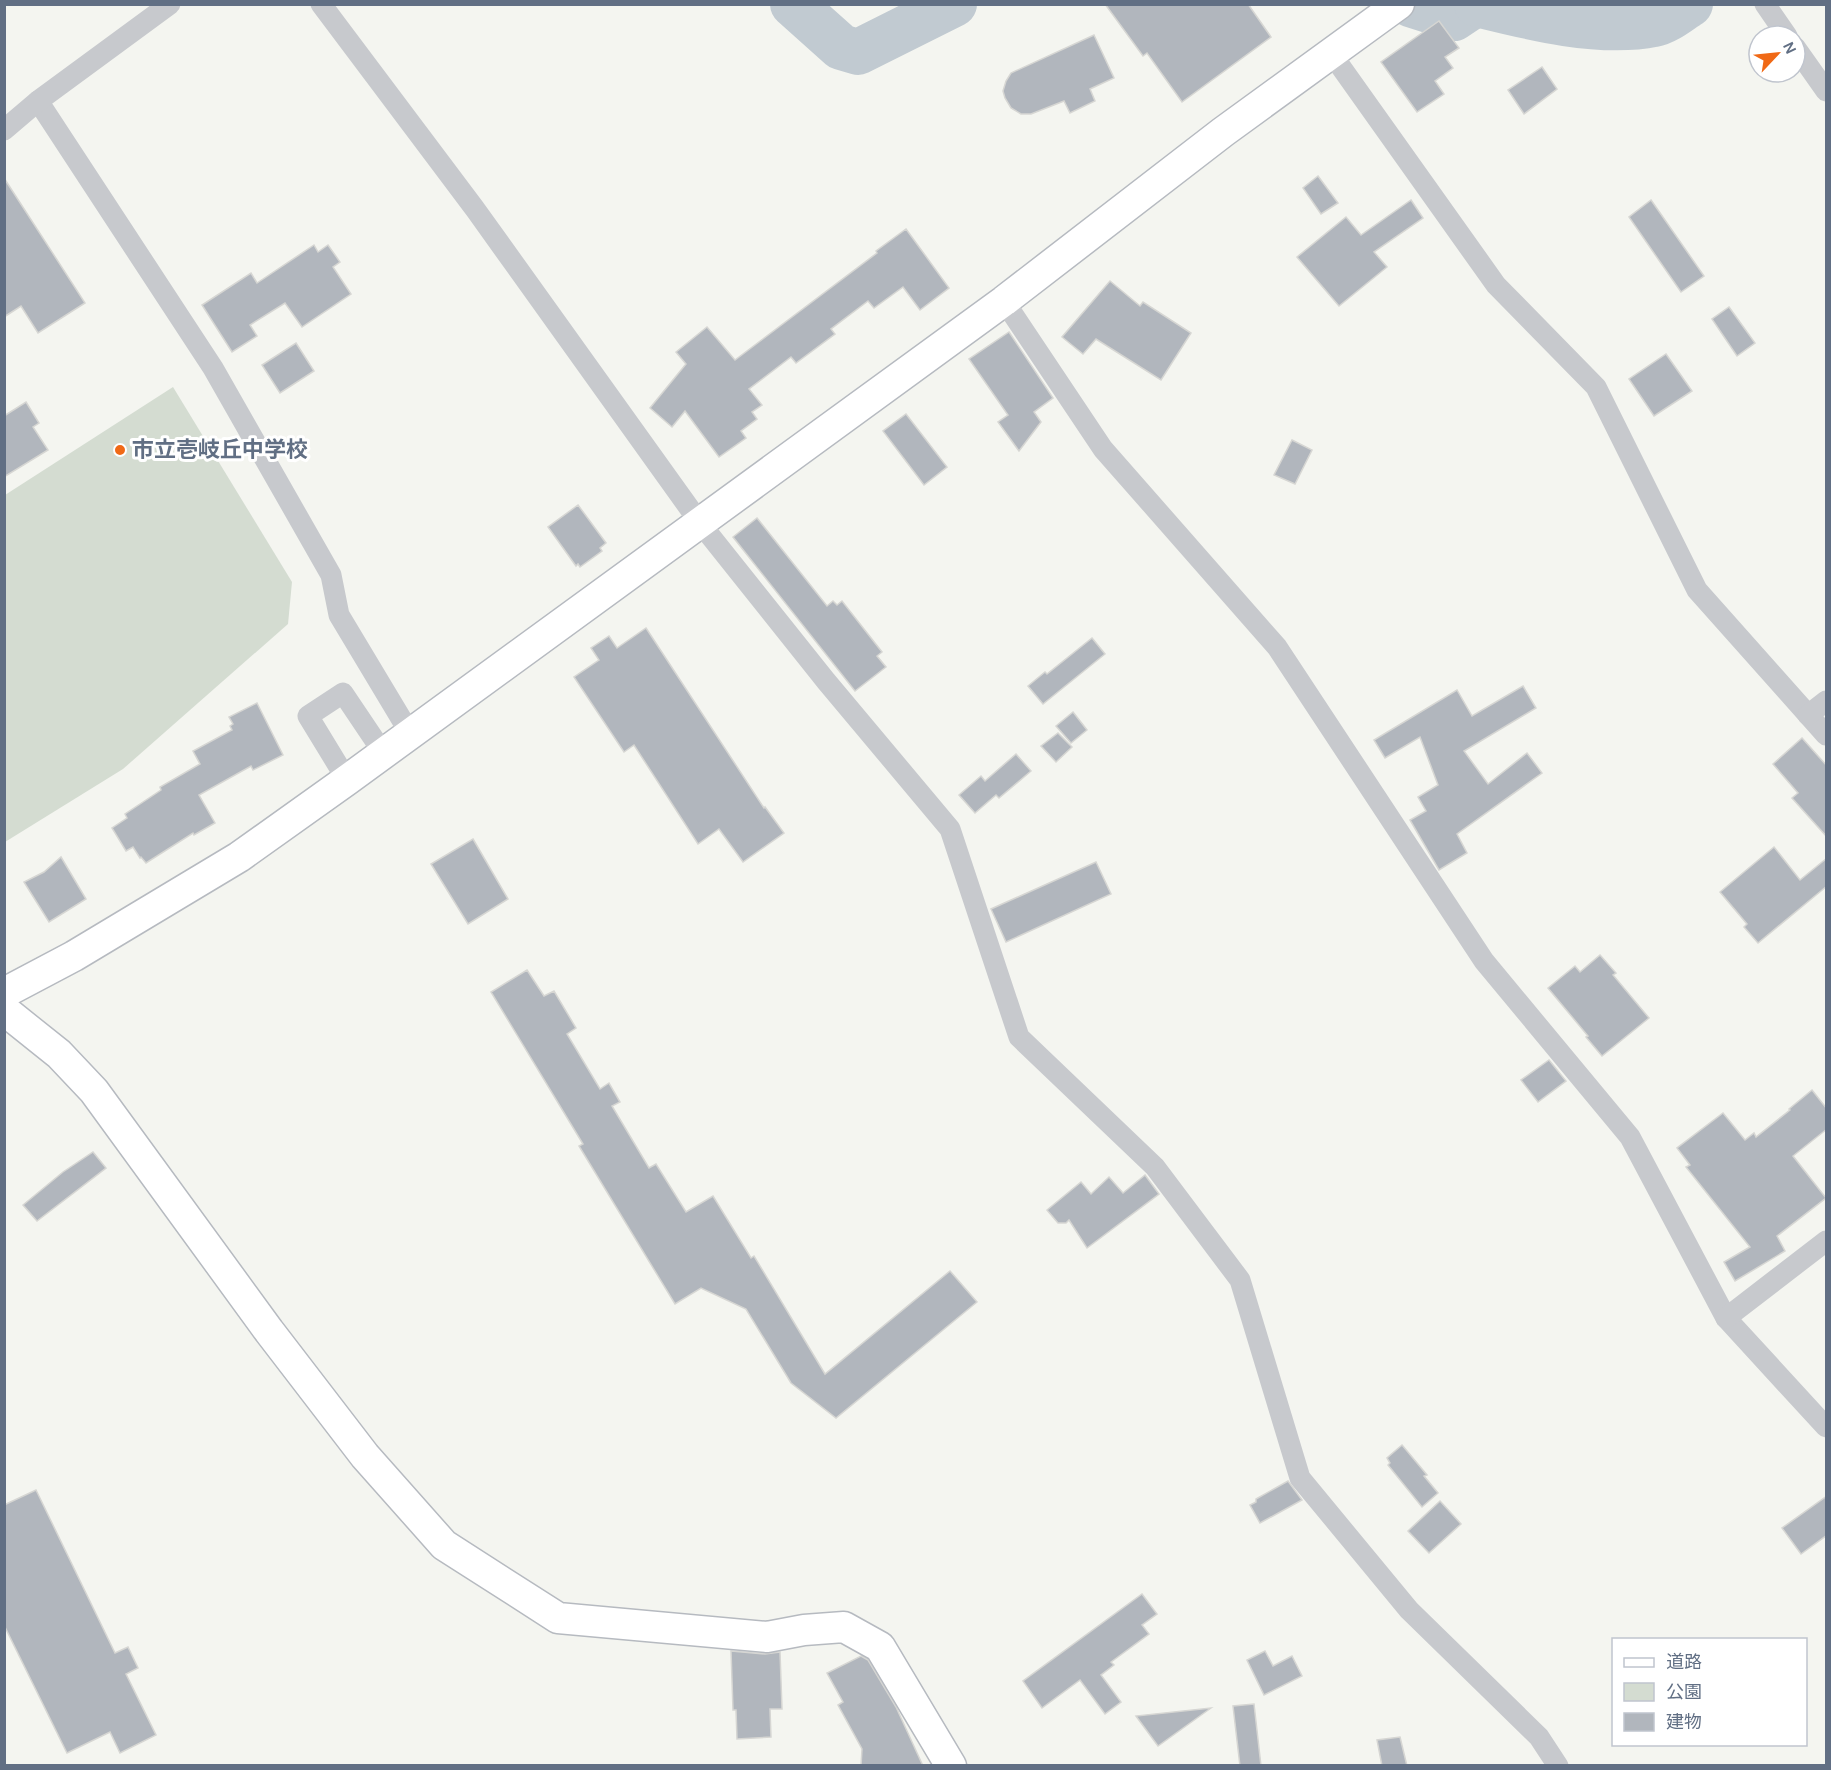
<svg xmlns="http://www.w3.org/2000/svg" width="1831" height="1770" font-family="Karla,'Noto Sans JP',sans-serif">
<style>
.green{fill:#d4dcd1}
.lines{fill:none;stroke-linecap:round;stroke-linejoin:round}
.river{stroke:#c1cad1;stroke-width:46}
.building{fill:#b1b6bd;stroke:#d6d6d3;stroke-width:1.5}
.secondary-casing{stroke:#b6bac0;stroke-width:33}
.street{stroke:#c7c9cd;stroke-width:21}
.secondary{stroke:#fff;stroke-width:30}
.poi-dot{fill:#f06916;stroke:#fff;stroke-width:2}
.labels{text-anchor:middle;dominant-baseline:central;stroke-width:6;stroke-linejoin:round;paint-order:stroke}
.poi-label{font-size:22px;font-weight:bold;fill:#616f84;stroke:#fff;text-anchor:start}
</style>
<rect width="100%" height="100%" fill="#f4f5f0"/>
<path class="green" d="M 173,387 L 292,582 L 288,624 L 123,769 L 5,842 L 5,495 Z"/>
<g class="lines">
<g class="river">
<path d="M 793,4 L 841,47 L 858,52 L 954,4"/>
<path d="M 1410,4 L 1454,18 L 1475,4"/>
<path d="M 1477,4 C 1529,17 1600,35 1654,24 C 1666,22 1679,11 1690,4"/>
</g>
</g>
<g class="building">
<path d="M 1105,4 L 1248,4 L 1271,37 L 1182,102 L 1147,53 L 1143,56 Z"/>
<path d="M 1439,21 L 1459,48 L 1445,57 L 1453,68 L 1435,81 L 1444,94 L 1417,112 L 1381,62 Z"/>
<path d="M 1094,35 L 1114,78 L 1090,89 L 1095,101 L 1070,113 L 1064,101 L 1031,114 L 1021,114 L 1011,108 L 1005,98 L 1003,91 L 1006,81 L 1011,73 Z"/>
<path d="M 1542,67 L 1557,89 L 1524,114 L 1508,90 Z"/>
<path d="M 1318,176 L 1338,203 L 1321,214 L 1303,188 Z"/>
<path d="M 4,178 L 85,303 L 38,333 L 21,306 L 4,317 Z"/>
<path d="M 1411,200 L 1423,218 L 1374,252 L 1387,267 L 1339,306 L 1297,257 L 1346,217 L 1361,235 Z"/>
<path d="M 1651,200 L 1704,276 L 1681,292 L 1629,217 Z"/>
<path d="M 906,229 L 949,288 L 920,310 L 903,287 L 874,308 L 868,301 L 831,329 L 835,334 L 796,363 L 791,357 L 749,389 L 762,405 L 752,412 L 757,419 L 741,431 L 746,438 L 719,457 L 685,411 L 672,427 L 650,408 L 686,364 L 676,352 L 707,327 L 735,360 L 877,253 L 876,251 Z"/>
<path d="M 314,245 L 318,252 L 328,245 L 340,262 L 333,267 L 351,294 L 302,327 L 285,303 L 250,325 L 257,336 L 232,352 L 202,305 L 251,273 L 257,283 Z"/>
<path d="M 1110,281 L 1140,306 L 1143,302 L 1191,333 L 1161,380 L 1096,339 L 1083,354 L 1062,337 Z"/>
<path d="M 1729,307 L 1755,343 L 1737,356 L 1712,319 Z"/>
<path d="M 1009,332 L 1053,398 L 1034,412 L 1041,422 L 1019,451 L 998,422 L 1008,415 L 969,359 Z"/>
<path d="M 296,343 L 314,371 L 280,393 L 262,365 Z"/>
<path d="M 1666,354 L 1692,391 L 1654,416 L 1629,379 Z"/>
<path d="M 26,402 L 39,423 L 33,427 L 48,450 L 4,477 L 4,416 Z"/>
<path d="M 906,414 L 947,467 L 924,485 L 883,431 Z"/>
<path d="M 1292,440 L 1312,450 L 1295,484 L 1274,475 Z"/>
<path d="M 578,505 L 606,543 L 600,548 L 602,551 L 580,567 L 578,564 L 576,566 L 548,527 Z"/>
<path d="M 757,518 L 827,606 L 833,601 L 837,605 L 842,601 L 882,652 L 877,656 L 886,667 L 855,691 L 733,537 Z"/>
<path d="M 646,628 L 764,808 L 765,807 L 784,833 L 743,862 L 719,829 L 698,844 L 634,745 L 624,752 L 574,677 L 599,660 L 591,648 L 609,636 L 617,648 Z"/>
<path d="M 1092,638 L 1105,654 L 1043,704 L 1028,686 L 1045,672 L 1047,674 Z"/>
<path d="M 1523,686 L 1536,708 L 1464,751 L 1488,784 L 1527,753 L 1542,773 L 1457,834 L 1467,853 L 1439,870 L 1410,820 L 1426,811 L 1418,797 L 1438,785 L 1420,737 L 1385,758 L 1374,740 L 1457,690 L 1472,716 Z"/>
<path d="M 257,703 L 283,755 L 253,770 L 251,766 L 199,795 L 215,823 L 194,835 L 193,833 L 146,863 L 141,857 L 140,858 L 133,847 L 126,851 L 112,828 L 127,818 L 125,814 L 161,790 L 160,787 L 200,764 L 193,751 L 232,730 L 230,726 L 233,724 L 229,717 Z"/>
<path d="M 1073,712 L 1087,730 L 1071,743 L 1056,726 Z"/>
<path d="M 1058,733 L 1072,747 L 1056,762 L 1041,746 Z"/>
<path d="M 1802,738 L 1827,766 L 1827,837 L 1792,798 L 1798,793 L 1773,764 Z"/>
<path d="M 1016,754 L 1031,771 L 999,798 L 996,795 L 975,813 L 959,795 L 981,776 L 985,781 Z"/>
<path d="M 473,839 L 508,899 L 468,924 L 431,864 Z"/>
<path d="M 1774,847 L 1800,880 L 1827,858 L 1827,886 L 1758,943 L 1744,927 L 1747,924 L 1720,892 Z"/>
<path d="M 61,857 L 86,899 L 49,922 L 24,882 L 44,872 Z"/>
<path d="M 1096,862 L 1111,894 L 1006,942 L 991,909 Z"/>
<path d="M 1600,955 L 1616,973 L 1613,975 L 1649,1018 L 1602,1056 L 1586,1037 L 1588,1036 L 1548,988 L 1575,966 L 1580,972 Z"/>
<path d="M 527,970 L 544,996 L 554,991 L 576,1028 L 567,1034 L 600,1089 L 609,1083 L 620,1102 L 612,1106 L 649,1168 L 656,1164 L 686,1212 L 713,1196 L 751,1258 L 754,1256 L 825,1374 L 950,1271 L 977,1302 L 836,1418 L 791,1383 L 746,1309 L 701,1288 L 675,1304 L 579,1146 L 583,1144 L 491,992 Z"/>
<path d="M 1549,1060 L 1566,1081 L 1538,1102 L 1521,1080 Z"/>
<path d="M 1812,1090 L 1827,1109 L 1827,1129 L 1793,1156 L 1826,1198 L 1777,1236 L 1785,1251 L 1735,1281 L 1724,1262 L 1750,1247 L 1686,1167 L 1690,1165 L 1677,1148 L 1723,1113 L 1745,1140 L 1754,1133 L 1756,1137 L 1790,1110 L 1789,1109 Z"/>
<path d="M 93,1152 L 106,1168 L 37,1221 L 23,1205 L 63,1172 Z"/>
<path d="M 1145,1175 L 1159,1194 L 1087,1248 L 1069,1220 L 1066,1223 L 1058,1223 L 1047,1210 L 1081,1182 L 1091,1194 L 1109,1177 L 1123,1193 Z"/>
<path d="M 1402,1445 L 1427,1475 L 1424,1476 L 1438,1493 L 1422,1507 L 1388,1465 L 1390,1463 L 1387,1458 Z"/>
<path d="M 1288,1481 L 1302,1500 L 1260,1523 L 1250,1505 L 1256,1502 L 1256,1499 Z"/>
<path d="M 36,1490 L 115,1653 L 128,1647 L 138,1668 L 126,1674 L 156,1735 L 120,1753 L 110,1732 L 67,1753 L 4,1625 L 4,1505 Z"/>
<path d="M 1827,1496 L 1827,1535 L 1801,1554 L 1782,1528 Z"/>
<path d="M 1440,1501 L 1461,1524 L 1429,1553 L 1408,1531 Z"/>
<path d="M 1142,1594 L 1157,1614 L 1142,1625 L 1149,1634 L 1111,1662 L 1114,1665 L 1101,1675 L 1121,1702 L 1105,1714 L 1080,1680 L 1042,1708 L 1023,1681 Z"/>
<path d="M 731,1651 L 765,1654 L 780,1652 L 782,1709 L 770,1709 L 771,1737 L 737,1739 L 736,1710 L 733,1710 Z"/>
<path d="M 1265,1651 L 1273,1666 L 1292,1656 L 1302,1676 L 1264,1695 L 1247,1660 Z"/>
<path d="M 861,1656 L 868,1660 L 896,1707 L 923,1766 L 861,1766 L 862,1749 L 838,1705 L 843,1702 L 827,1673 Z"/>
<path d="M 1254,1704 L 1261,1766 L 1240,1766 L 1233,1706 Z"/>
<path d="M 1211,1708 L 1158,1746 L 1136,1716 Z"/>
<path d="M 1400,1737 L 1407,1766 L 1382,1766 L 1377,1740 Z"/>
</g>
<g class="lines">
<g class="secondary-casing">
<g id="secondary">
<path d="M 4,993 L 74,956 L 239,857 L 347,780 L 1004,301 L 1223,132 L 1399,4"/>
<path d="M 4,1010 L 59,1054 L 94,1091 L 269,1331 L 365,1456 L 444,1545 L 558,1618 L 767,1637 L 804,1630 L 844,1627 L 880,1647 L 951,1766"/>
</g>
</g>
<g class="street">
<path d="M 321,4 L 475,209 L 700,523 L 826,681 L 950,829 L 1019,1037 L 1155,1167 L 1240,1280 L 1300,1478 L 1409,1610 L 1539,1737 L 1558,1766"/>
<path d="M 1765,4 L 1787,36"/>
<path d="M 1795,47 L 1826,91"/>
<path d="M 1331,53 L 1496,285 L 1596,387 L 1697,590 L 1826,735"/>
<path d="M 38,101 L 213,368 L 331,575 L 339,615 L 411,735"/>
<path d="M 4,130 L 38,101 L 170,4"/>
<path d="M 1004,301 L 1103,449 L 1277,647 L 1484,961 L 1630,1137 L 1726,1318 L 1826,1427"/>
<path d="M 1808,715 L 1826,701"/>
<path d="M 347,780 L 308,716 L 343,693 L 384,754"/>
<path d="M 1726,1318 L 1826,1241"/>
</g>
<use href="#secondary" class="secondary"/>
</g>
<circle class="poi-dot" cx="120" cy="450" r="6"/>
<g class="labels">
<g class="poi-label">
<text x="132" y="450">市立壱岐丘中学校</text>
</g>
</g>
<rect width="1831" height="1770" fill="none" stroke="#616f84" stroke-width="12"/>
<rect x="1612" y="1638" width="195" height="108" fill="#ffffff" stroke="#c0c5ce" stroke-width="1.5"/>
<rect x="1624" y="1658" width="30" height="9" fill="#ffffff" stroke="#c0c5ce" stroke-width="1.5"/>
<text x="1666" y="1668" font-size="18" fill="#616f84">道路</text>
<rect x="1624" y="1683" width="30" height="18" fill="#d4dcd1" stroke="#c0c5ce" stroke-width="1.5"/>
<text x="1666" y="1698" font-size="18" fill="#616f84">公園</text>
<rect x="1624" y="1713" width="30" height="18" fill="#b1b6bd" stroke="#c0c5ce" stroke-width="1.5"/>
<text x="1666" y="1728" font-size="18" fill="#616f84">建物</text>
<g transform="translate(1777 54) rotate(64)"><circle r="28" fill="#ffffff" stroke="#c0c5ce" stroke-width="1.5"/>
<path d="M0-4.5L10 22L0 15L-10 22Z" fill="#f06916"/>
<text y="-9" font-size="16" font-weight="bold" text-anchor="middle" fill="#616f84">N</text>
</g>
</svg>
